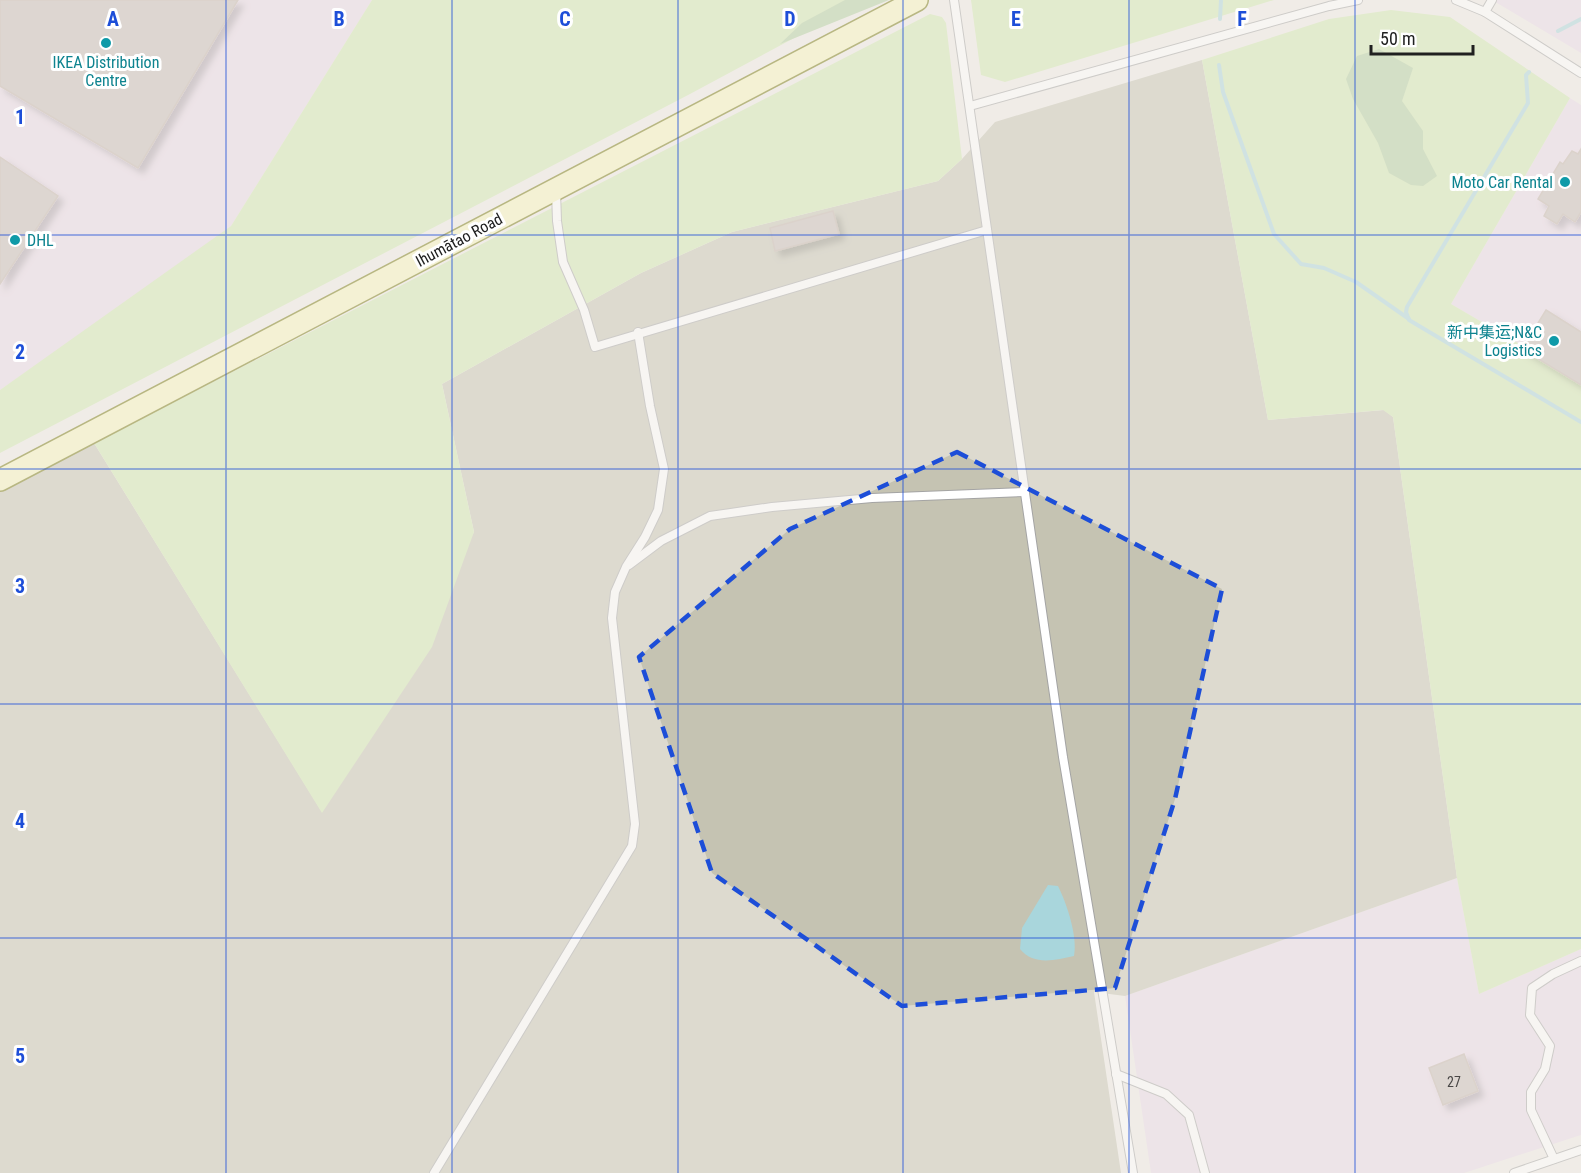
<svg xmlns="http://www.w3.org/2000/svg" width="1581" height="1173" font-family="'Roboto Condensed','Noto Sans SC',sans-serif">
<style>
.industrial{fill:#e9d9e8}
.construction{fill:#c5c3b2}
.grass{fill:#d1e8af}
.forest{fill:#b0ce9d}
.water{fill:#a9d6dc}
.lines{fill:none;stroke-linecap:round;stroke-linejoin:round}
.stream{stroke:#a9d6dc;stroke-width:4}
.building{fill:#c5bbb6;stroke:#c2b2a9;stroke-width:1.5;filter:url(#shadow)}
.lane-casing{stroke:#a4a4a4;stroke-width:10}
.secondary-casing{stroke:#747608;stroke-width:24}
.lane{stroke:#fff;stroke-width:8}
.secondary{stroke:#f8f5bd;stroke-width:21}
.marked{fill:none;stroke:#1d4ed8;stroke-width:4.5;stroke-dasharray:12 8;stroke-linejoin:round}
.grid{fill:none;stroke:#1d4ed8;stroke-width:1.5;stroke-opacity:0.55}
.culture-dot{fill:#0f9aa8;stroke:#fff;stroke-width:2}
.labels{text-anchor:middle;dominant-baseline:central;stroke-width:6;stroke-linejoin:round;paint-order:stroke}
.number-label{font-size:14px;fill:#494746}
.culture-label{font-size:16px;fill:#0d838f;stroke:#fff;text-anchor:end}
.street-label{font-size:16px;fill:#202020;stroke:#fff}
.grid-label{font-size:20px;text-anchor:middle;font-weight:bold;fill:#1d4ed8;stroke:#fff;stroke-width:6;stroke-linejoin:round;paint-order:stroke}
</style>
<defs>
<filter id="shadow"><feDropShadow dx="5.5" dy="5.5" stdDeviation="3" flood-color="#0004"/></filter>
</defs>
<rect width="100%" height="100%" fill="#f0ece7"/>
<g class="industrial">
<path d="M 0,0 L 372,0 L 231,226 L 179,267 L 0,390 Z"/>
<path d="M 1492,0 L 1581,0 L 1581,53 Z"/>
<path d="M 1570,98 L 1581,105 L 1581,380 L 1451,304 Z"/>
<path d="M 1457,878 L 1479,994 L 1581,949 L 1581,1135 L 1464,1173 L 1151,1173 L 1125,996 Z"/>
</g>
<path class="construction" d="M 1202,60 L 1268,420 L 1384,410 L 1393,417 L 1457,878 L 1125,996 L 1094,992 L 1121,1173 L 0,1173 L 0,489 L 94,443 L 322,812 L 474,532 L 442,384 L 641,273 L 732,232 L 938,181 L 962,159 L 995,122 Z"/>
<g class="grass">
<path d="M 372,0 L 865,0 L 690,94 L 0,453 L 0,390 L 231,226 Z"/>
<path d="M 971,0 L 1274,0 L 1005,82 L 981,75 Z"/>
<path d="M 1391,10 L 1450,17 L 1570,98 L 1451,304 L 1581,380 L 1581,949 L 1479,994 L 1457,878 L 1393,417 L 1383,410 L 1268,420 L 1202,60 L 1329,19 Z"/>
<path d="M 930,14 L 942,17 L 946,23 L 962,159 L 938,181 L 732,232 L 641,273 L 442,384 L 474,532 L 432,647 L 322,813 L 94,443 Z"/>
</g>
<g class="forest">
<path d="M 845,0 L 889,0 L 780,44 L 802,23 Z"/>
<path d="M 1379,49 L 1413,68 L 1402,101 L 1423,131 L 1423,149 L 1437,176 L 1423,186 L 1411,185 L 1389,173 L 1378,143 L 1353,99 L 1346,79 L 1357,56 Z"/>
</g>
<path class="water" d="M 1048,885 L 1058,886 C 1067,904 1078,937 1074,956 C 1055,960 1034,966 1020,949 L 1022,928 Z"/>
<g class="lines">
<g class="stream">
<path d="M 1220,19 L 1221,0"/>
<path d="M 1558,31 L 1581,19"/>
<path d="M 1219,65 L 1223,92 L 1274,234 L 1301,264 L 1324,268 L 1356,282 L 1409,319"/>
<path d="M 1529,72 L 1526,75 L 1528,103 L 1407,307 L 1406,312 L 1409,320 L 1581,422"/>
</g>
</g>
<g class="building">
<path d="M 0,0 L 238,0 L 138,168 L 0,86 Z"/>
<path d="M 1581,149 L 1581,212 L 1575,222 L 1563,214 L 1557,224 L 1544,216 L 1549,206 L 1538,199 L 1560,162 L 1563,164 L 1572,151 L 1578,154 Z"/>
<path d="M 0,157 L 58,196 L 0,284 Z"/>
<path d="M 833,211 L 839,234 L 775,251 L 770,228 Z"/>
<path d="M 1546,310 L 1581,332 L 1581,385 L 1522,349 Z"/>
<path d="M 1464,1054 L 1478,1091 L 1443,1105 L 1429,1068 Z"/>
</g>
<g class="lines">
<g class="lane-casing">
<g id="lane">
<path d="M 954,0 L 1063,757 L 1133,1173"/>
<path d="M 1456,0 L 1485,12 L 1581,73"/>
<path d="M 1485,12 L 1492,0"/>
<path d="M 970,106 L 1329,6 L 1358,0"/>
<path d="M 556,191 L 557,221 L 563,262 L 584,310 L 595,347 L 987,230"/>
<path d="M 629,565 L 661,541 L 710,516 L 772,507 L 872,498 L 1025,492"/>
<path d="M 1116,1074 L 1166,1094 L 1189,1115 L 1205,1173"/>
<path d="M 1554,1159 L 1531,1110 L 1531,1092 L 1545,1069 L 1550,1046 L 1530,1015 L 1532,988 L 1553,974 L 1581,961"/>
<path d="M 434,1173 L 632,846 L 635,824 L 612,618 L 615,592 L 626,567 L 645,537 L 658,510 L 664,469 L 650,406 L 638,332"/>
<path d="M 1514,1173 L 1581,1150"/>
</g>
</g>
<g class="secondary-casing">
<path id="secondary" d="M 0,480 L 917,0"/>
</g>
<use href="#lane" class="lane"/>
<use href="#secondary" class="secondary"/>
</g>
<path d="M0 0H1581V1173H0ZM 957,452 L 1222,589 L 1175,799 L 1115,988 L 902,1006 L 712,873 L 639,657 L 790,529 Z" fill="#f0ece7" fill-opacity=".55" fill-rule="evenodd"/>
<path class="marked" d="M 957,452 L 1222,589 L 1175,799 L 1115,988 L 902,1006 L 712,873 L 639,657 L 790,529 Z"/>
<path class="grid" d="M 226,0 L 226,1173M 452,0 L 452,1173M 678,0 L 678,1173M 903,0 L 903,1173M 1129,0 L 1129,1173M 1355,0 L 1355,1173M 0,235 L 1581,235M 0,469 L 1581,469M 0,704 L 1581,704M 0,938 L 1581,938"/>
<g class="culture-dot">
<circle cx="106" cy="43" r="6"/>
<circle cx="1565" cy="182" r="6"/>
<circle cx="15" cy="240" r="6"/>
<circle cx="1554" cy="341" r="6"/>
</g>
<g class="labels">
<g class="number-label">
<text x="1454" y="1082">27</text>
</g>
<g class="culture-label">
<text x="106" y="62" text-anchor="middle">IKEA Distribution<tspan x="106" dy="18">Centre</tspan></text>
<text x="1553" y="182">Moto Car Rental</text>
<text x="27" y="240" text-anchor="start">DHL</text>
<text x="1542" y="332">新中集运;N&amp;C<tspan x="1542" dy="18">Logistics</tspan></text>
</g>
<g class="street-label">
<text transform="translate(459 240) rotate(-28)">Ihumātao Road</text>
</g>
</g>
<g class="grid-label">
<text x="113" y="26">A</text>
<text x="339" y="26">B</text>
<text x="565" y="26">C</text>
<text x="790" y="26">D</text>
<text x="1016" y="26">E</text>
<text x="1242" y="26">F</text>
<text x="20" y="124">1</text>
<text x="20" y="359">2</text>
<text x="20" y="593">3</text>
<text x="20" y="828">4</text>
<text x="20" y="1063">5</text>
</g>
<path d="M1371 45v9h102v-9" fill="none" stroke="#202020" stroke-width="3"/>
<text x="1380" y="45" font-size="18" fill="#202020" stroke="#ffffff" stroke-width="4.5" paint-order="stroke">50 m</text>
</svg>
